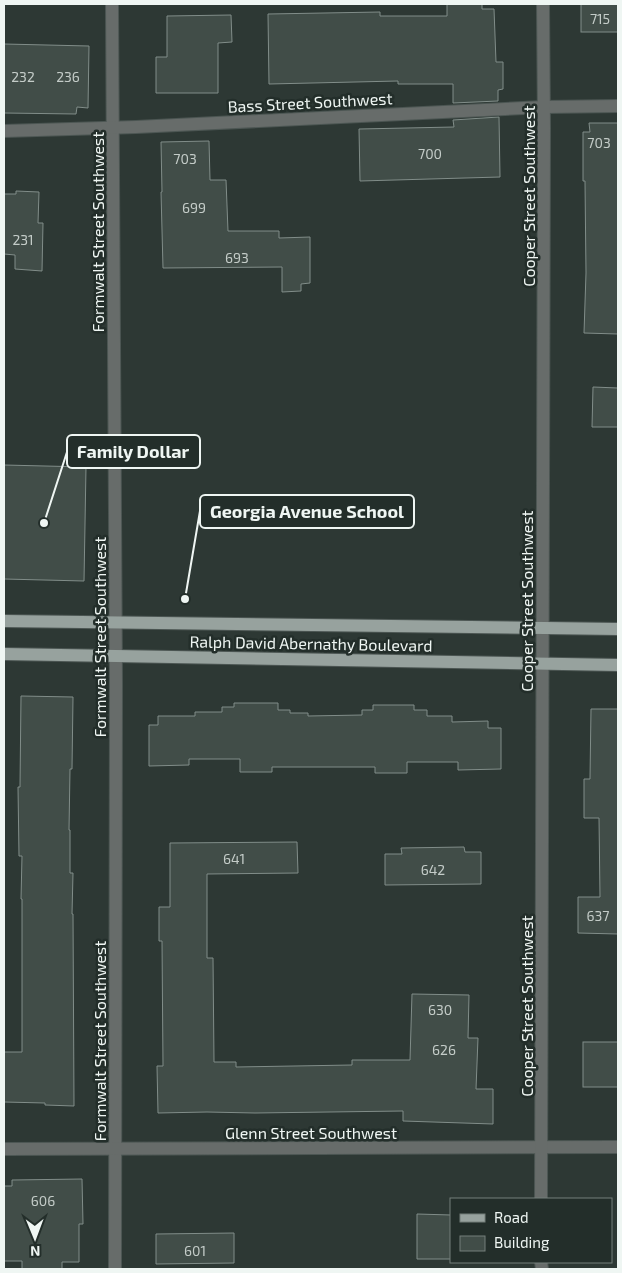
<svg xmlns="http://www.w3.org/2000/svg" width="622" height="1273" font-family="'Exo 2',sans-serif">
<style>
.building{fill:#414d48;stroke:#818d89}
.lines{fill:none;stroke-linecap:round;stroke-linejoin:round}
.minor-casing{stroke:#4c5653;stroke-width:14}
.major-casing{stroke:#4c5653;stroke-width:14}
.minor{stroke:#676c6a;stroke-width:12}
.major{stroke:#97a29e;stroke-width:12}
.labels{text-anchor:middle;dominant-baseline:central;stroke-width:5;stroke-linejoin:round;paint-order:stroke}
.number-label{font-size:14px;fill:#c4ccc8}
.street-label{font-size:16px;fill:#eff6f3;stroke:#232e2a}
.leader{fill:none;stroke:#eff6f3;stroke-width:2}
.callout-dot{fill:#eff6f3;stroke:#232e2a;stroke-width:2}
.callout{fill:#232e2a;stroke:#eff6f3;stroke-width:2}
.callout-label{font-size:18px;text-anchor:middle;font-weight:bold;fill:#eff6f3}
</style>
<rect width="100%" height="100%" fill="#2d3834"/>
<g class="building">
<path d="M 447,4 L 482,4 L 482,9 L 494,9 L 496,62 L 503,62 L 503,89 L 498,90 L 498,101 L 453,103 L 453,84 L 398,84 L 398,81 L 269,84 L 268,14 L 380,12 L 380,16 L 447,16 Z"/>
<rect x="581" y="4" width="37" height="28"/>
<path d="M 231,15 L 232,42 L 218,43 L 218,93 L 156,93 L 156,57 L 167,57 L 167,16 Z"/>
<path d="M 4,44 L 89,46 L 88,108 L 77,107 L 76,114 L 4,113 Z"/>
<path d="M 499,117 L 500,177 L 360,181 L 359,129 L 454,127 L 453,120 Z"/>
<path d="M 589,123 L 618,123 L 618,334 L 584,333 L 586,273 L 585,181 L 583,181 L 583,132 L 590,132 Z"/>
<path d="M 209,141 L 210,180 L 226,180 L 228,231 L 279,231 L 279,238 L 310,237 L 310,283 L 301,284 L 301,291 L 282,292 L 282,267 L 163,268 L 161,192 L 162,192 L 161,142 Z"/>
<path d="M 16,191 L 39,192 L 38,223 L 43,223 L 42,271 L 15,269 L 15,255 L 4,254 L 4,194 L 16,194 Z"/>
<path d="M 593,387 L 618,388 L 618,427 L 592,427 Z"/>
<path d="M 4,465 L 86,467 L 84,581 L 4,579 Z"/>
<path d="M 21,696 L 73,697 L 72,769 L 70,769 L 69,830 L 70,830 L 70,873 L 73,873 L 72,914 L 73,914 L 74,1106 L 45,1105 L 45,1103 L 4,1102 L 4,1052 L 22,1052 L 22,899 L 21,899 L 22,856 L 19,856 L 18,787 L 20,787 Z"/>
<path d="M 234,703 L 278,703 L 278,710 L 290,710 L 290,713 L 308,713 L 308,716 L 362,715 L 362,710 L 373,710 L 373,705 L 414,705 L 414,710 L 427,710 L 427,716 L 452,716 L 452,722 L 488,721 L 488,728 L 501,728 L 501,769 L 458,770 L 458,762 L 407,762 L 407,773 L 375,773 L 375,767 L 272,767 L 272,772 L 240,772 L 240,759 L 189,759 L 189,765 L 149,766 L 149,725 L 158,725 L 158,716 L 195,716 L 195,712 L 222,712 L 222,707 L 234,707 Z"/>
<path d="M 591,709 L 618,709 L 618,934 L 578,933 L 578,897 L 600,897 L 599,818 L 584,818 L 584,779 L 590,779 Z"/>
<path d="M 297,842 L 298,873 L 207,874 L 207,958 L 213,958 L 214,1062 L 236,1062 L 236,1067 L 352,1065 L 352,1060 L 410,1060 L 412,994 L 469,995 L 468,1038 L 478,1038 L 476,1089 L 493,1089 L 493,1124 L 403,1121 L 403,1111 L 255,1113 L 207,1112 L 158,1113 L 157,1066 L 163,1066 L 162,941 L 159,941 L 159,907 L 170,907 L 170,843 Z"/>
<path d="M 464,847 L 465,852 L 481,852 L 481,884 L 385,885 L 385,854 L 402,854 L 401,848 Z"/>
<rect x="583" y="1042" width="35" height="45"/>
<path d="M 82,1179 L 83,1224 L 79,1224 L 79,1262 L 62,1262 L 62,1269 L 22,1269 L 22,1261 L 4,1261 L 4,1186 L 12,1186 L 12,1180 Z"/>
<path d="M 417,1214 L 451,1215 L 451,1259 L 417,1259 Z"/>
<path d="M 234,1233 L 234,1263 L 156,1264 L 156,1234 Z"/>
</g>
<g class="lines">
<g class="minor-casing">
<g id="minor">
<path d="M 112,4 L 116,683 L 115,1269"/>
<path d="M 4,131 L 136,127 L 544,107 L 618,106"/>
<path d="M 4,1149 L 618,1147"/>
<path d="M 541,1199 L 544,128 L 543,4"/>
<path d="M 541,1262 L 542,1269"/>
</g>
</g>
<g class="major-casing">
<g id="major">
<path d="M 4,621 L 618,629"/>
<path d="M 4,654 L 618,665"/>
</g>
</g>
<use href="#minor" class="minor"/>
<use href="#major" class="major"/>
</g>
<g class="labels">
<g class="number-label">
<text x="600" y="18">715</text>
<text x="23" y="76">232</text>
<text x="68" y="76">236</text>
<text x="599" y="142">703</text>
<text x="430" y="153">700</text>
<text x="185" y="158">703</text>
<text x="194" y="207">699</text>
<text x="23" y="239">231</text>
<text x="237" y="257">693</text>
<text x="234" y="858">641</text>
<text x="433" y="869">642</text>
<text x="598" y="915">637</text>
<text x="440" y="1009">630</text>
<text x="444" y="1049">626</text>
<text x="43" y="1200">606</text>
<text x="195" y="1250">601</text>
</g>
<g class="street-label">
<text transform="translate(310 102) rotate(-3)">Bass Street Southwest</text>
<text transform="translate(528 196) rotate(-90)">Cooper Street Southwest</text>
<text transform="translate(97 232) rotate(-90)">Formwalt Street Southwest</text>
<text transform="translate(526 601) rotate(-90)">Cooper Street Southwest</text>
<text transform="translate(99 637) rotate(-90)">Formwalt Street Southwest</text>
<text transform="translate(311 643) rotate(1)">Ralph David Abernathy Boulevard</text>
<text transform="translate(526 1006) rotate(-90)">Cooper Street Southwest</text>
<text transform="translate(99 1041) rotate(-90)">Formwalt Street Southwest</text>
<text x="311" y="1132">Glenn Street Southwest</text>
</g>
</g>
<path class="leader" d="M44 523L67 452M185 599L200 511"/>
<g class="callout-dot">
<circle cx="44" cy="523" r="5"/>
<circle cx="185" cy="599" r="5"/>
</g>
<g class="callout">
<rect x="67" y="435" width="133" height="33" rx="5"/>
<rect x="200" y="495" width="214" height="33" rx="5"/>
</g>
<g class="callout-label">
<text x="133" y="458">Family Dollar</text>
<text x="307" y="518">Georgia Avenue School</text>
</g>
<rect width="622" height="1273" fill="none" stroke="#eff6f3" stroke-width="10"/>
<rect x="450" y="1198" width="162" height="65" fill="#232e2a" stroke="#757e7a"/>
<rect x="460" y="1214" width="25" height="8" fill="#97a29e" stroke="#757e7a"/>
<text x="494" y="1223" font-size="15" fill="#eff6f3">Road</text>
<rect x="460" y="1236" width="25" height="15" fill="#414d48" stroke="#757e7a"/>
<text x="494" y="1248" font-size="15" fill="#eff6f3">Building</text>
<g transform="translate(35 1238) rotate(179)" stroke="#232e2a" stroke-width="4" paint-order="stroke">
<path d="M0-4L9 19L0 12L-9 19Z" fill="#eff6f3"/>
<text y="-8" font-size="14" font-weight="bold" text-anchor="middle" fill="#eff6f3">N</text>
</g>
</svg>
